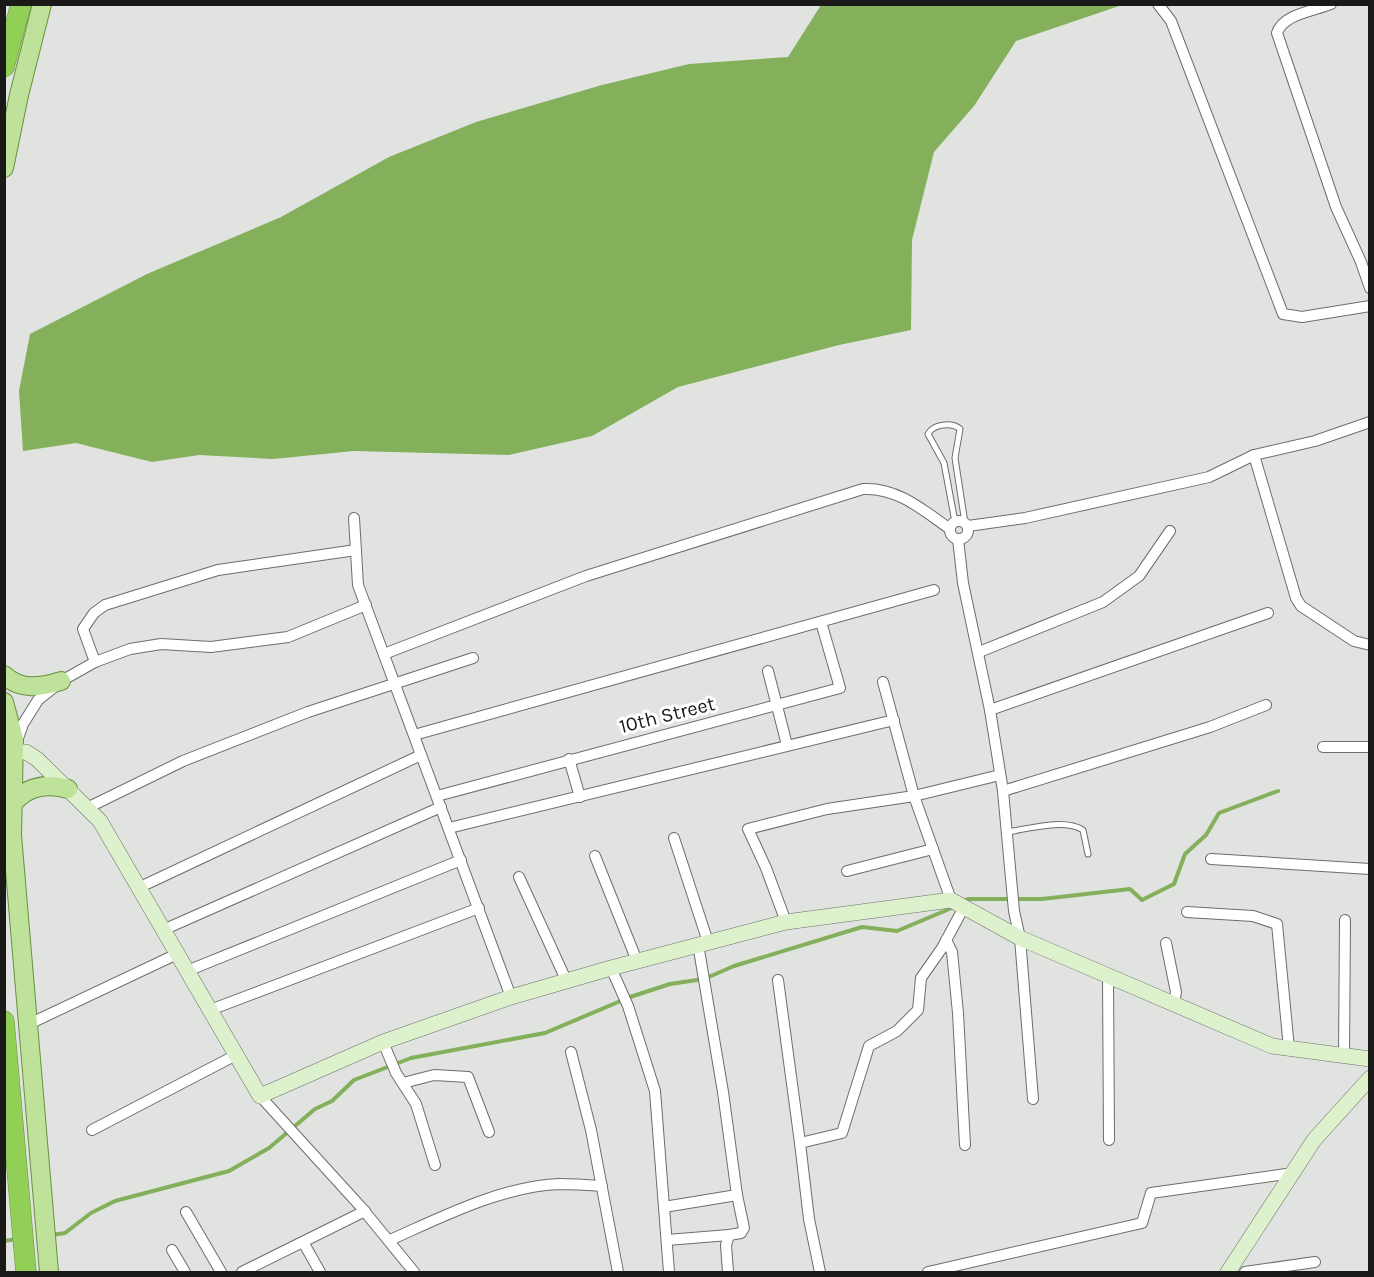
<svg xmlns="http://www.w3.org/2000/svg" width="1374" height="1277" font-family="Karla,sans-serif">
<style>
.water{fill:#84b05c}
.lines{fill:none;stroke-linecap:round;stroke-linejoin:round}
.stream{stroke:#84b05c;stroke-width:4}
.lane-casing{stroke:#6b6e6a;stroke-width:7}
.street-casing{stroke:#6b6e6a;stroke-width:12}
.secondary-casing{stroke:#6b6e6a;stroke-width:16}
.primary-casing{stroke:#689041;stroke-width:20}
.highway-casing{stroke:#689041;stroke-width:21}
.lane{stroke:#fff;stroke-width:5}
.street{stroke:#fff;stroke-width:10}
.secondary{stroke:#def1cd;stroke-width:15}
.primary{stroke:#bee29a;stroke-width:18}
.highway{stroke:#92cf57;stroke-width:20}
.labels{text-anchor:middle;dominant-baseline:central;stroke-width:6;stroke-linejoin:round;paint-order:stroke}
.street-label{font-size:20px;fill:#191a18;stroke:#fff}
</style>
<rect width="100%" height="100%" fill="#e0e3df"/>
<path class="water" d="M 821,5 L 1122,5 L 1016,41 L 974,106 L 934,152 L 912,240 L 911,330 L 839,345 L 678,387 L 592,436 L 509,455 L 354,451 L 273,459 L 199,455 L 152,462 L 76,443 L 23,451 L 19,391 L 30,334 L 147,274 L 281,217 L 389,157 L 476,122 L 602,85 L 689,64 L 788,57 Z"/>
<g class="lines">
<g class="stream">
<path d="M 963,901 L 968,899 L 1042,899 L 1130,889 L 1142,900 L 1174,884 L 1185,854 L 1206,835 L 1219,813 L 1278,791"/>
<path d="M 52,1235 L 65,1233 L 91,1213 L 115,1201 L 229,1171 L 269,1148 L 315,1109 L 332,1101 L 354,1080 L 411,1058 L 545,1033 L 630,997 L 670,984 L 704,979 L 734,966 L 862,927 L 897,931 L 954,907"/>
<path d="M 4,1241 L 18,1239"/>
</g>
<g class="lane-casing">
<g id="lane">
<path d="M 955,522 L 944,463 L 928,434 C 933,424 952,422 960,429 L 955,458 L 965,523"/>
<path d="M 1007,832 C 1028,829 1064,818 1083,830 L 1088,854"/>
</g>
</g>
<g class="street-casing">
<g id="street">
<path d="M 1158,4 L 1171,21 L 1283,314 L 1302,317 L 1370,306"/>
<path d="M 1331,4 C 1314,11 1283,14 1277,33 L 1336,207 L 1361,262 L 1370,288"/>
<path d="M 1254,455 L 1296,598 L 1301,606 L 1354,641 L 1370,645"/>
<path d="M 354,518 L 358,585 L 511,997"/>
<circle cx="959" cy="530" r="9"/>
<path d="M 968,526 L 1025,518 L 1209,477 L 1254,455 L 1315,441 L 1370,422"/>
<path d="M 958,539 L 963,583 L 990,710 L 1003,791 L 1014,911 L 1020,938 L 1033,1099"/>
<path d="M 979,652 L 1103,602 L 1139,576 L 1170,531"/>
<path d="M 384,654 L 586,576 L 863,489 C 897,487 923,510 950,529"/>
<path d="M 95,662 L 83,629 L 94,613 L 105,605 L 218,570 L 356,550"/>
<path d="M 768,671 L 787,745"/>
<path d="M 883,682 L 914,796 L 951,900"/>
<path d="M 990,710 L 1268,613"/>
<path d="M 414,735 L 934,590"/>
<path d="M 17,741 L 23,724 L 38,700 L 63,680 L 95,662 L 130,649 L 161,644 L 211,647 L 288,637 L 366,605"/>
<path d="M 1323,747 L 1370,747"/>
<path d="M 569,759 L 580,797"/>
<path d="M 1003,791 L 1210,727 L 1266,705"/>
<path d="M 437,796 L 840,688 L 821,622"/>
<path d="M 87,808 L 183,761 L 308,712 L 473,658"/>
<path d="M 449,828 L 894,720"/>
<path d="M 674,838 L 708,942"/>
<path d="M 595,856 L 637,961"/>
<path d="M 1211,859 L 1370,869"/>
<path d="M 847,871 L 933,849"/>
<path d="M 519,877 L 567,982"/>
<path d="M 138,888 L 421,755"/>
<path d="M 1187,912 L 1253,916 L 1277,924 L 1289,1048"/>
<path d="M 786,922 L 766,868 L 748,829 L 827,809 L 914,796 L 1000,775"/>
<path d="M 163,930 L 441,807"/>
<path d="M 946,940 L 952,952 L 958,1013 L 965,1145"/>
<path d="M 1166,943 L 1176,992 L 1174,1004"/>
<path d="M 611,968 L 628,1006 L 655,1091 L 669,1272"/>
<path d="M 187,971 L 461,860"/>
<path d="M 1108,976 L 1109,1140"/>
<path d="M 778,980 L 800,1143"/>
<path d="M 210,1010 L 479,908"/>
<path d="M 29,1024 L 177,954"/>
<path d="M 383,1042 L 396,1073 L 416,1104 L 435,1165"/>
<path d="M 571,1052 L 591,1130 L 618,1272"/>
<path d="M 1344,1055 L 1345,920"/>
<path d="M 403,1083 L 434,1075 L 468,1077 L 489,1132"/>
<path d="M 260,1096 L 361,1207 L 414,1272"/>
<path d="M 92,1130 L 236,1055"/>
<path d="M 664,1207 L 737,1195 L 723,1092 L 698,944"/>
<path d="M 186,1212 L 221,1272"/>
<path d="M 390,1240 C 442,1217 502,1186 560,1184 C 574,1184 588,1185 602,1186"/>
<path d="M 667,1240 L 729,1235"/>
<path d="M 303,1242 L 320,1272"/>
<path d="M 172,1250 L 185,1272"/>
<path d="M 242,1272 L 365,1211"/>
<path d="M 728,1272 L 726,1245 L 729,1235 L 741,1233 L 744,1228 L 737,1195"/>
<path d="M 820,1272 L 809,1219 L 800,1143 L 842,1133 L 869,1046 L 897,1031 L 918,1010 L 921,978 L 942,948 L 964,907"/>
<path d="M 928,1272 L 1142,1223 L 1151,1193 L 1293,1173"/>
<path d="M 1245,1272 L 1315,1262"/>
</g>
</g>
<g class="secondary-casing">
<g id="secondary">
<path d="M 4,752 L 26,752 L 37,759 L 100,821 L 260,1096 L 383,1042 L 511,997 L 611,968 L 786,922 L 951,900 L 1020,938 L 1272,1046 L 1370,1059"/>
<path d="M 1228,1272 L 1314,1140 L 1370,1078"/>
</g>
</g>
<g class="primary-casing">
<g id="primary">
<path d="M 4,168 L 19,95 L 42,4"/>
<path d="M 4,675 C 21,691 41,687 61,681"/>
<path d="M 4,702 L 14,739 L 12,835 L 49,1272"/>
<path d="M 12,805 C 26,786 46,783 68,789"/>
</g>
</g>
<g class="highway-casing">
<g id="highway">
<path d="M 4,67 L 21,4"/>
<path d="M 4,1021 L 26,1272"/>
</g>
</g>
<use href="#lane" class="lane"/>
<use href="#street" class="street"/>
<use href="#secondary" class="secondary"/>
<use href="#primary" class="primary"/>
<use href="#highway" class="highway"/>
</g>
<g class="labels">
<g class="street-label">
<text transform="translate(667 715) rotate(-14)">10th Street</text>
</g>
</g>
<rect width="1374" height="1277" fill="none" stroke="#191a18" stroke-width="12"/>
</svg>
